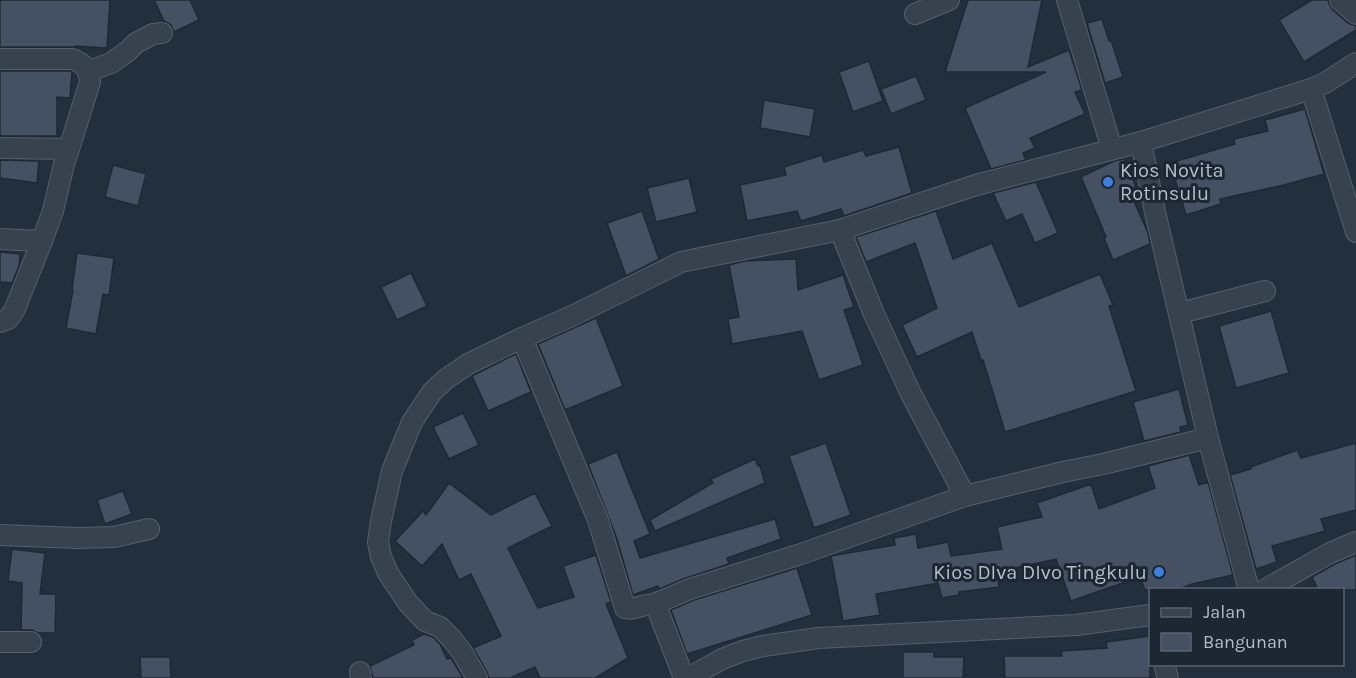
<svg xmlns="http://www.w3.org/2000/svg" width="1356" height="678" font-family="Karla,sans-serif">
<style>
.building{fill:#455162;stroke:#1f2835;stroke-width:1.5}
.lines{fill:none;stroke-linecap:round;stroke-linejoin:round}
.minor-casing{stroke:#565f6c;stroke-width:22}
.minor{stroke:#38414e;stroke-width:20}
.shop-dot{fill:#3f7fe0;stroke:#1d2633;stroke-width:2}
.labels{text-anchor:middle;dominant-baseline:central;stroke-width:6;stroke-linejoin:round;paint-order:stroke}
.poi-label{font-size:20px;fill:#b4bcc9;stroke:#1d2633;text-anchor:start}
</style>
<rect width="100%" height="100%" fill="#242f3e"/>
<g class="building">
<path d="M 0,0 L 110,0 L 107,48 L 75,46 L 75,47 L 0,47 Z"/>
<path d="M 154,0 L 190,0 L 199,20 L 174,32 L 171,25 L 164,21 Z"/>
<path d="M 968,0 L 1042,0 L 1028,67 L 1069,50 L 1082,90 L 1075,92 L 1085,114 L 1030,138 L 1035,148 L 1023,153 L 1026,160 L 991,169 L 965,108 L 1046,72 L 945,72 Z"/>
<path d="M 1312,0 L 1328,0 L 1329,4 L 1332,9 L 1348,23 L 1356,26 L 1356,30 L 1304,62 L 1279,20 Z"/>
<path d="M 1102,19 L 1109,41 L 1111,40 L 1123,77 L 1105,83 L 1087,23 Z"/>
<path d="M 869,61 L 883,101 L 853,112 L 839,72 Z"/>
<path d="M 0,71 L 70,71 L 72,72 L 70,98 L 57,97 L 57,136 L 0,136 Z"/>
<path d="M 916,76 L 926,100 L 891,114 L 881,89 Z"/>
<path d="M 764,100 L 815,109 L 810,137 L 760,128 Z"/>
<path d="M 1305,109 L 1324,174 L 1284,185 L 1220,199 L 1221,204 L 1186,215 L 1170,163 L 1235,144 L 1234,139 L 1268,131 L 1265,120 Z"/>
<path d="M 899,147 L 912,193 L 844,216 L 841,209 L 801,221 L 797,211 L 747,221 L 740,185 L 786,175 L 784,167 L 822,155 L 824,162 L 863,150 L 866,156 Z"/>
<path d="M 1124,159 L 1136,187 L 1129,190 L 1148,233 L 1150,244 L 1113,260 L 1104,238 L 1106,237 L 1081,177 L 1114,161 Z"/>
<path d="M 0,160 L 39,161 L 37,183 L 0,178 Z"/>
<path d="M 113,165 L 146,174 L 138,206 L 105,197 Z"/>
<path d="M 689,178 L 697,212 L 656,222 L 647,188 Z"/>
<path d="M 1036,182 L 1058,233 L 1035,243 L 1022,214 L 1006,221 L 993,193 Z"/>
<path d="M 642,211 L 659,259 L 626,276 L 607,223 Z"/>
<path d="M 936,211 L 953,259 L 992,243 L 1019,307 L 1100,274 L 1113,305 L 1109,306 L 1136,391 L 1005,432 L 983,360 L 981,360 L 972,332 L 917,357 L 902,325 L 937,308 L 915,243 L 866,262 L 856,237 Z"/>
<path d="M 0,252 L 20,254 L 19,266 L 12,283 L 0,282 Z"/>
<path d="M 77,253 L 114,258 L 109,295 L 103,294 L 96,334 L 66,328 L 73,290 L 72,289 Z"/>
<path d="M 796,259 L 798,290 L 843,275 L 854,307 L 844,310 L 863,365 L 819,380 L 802,331 L 732,344 L 728,319 L 739,317 L 729,265 L 744,261 Z"/>
<path d="M 411,273 L 427,306 L 397,320 L 381,287 Z"/>
<path d="M 1271,311 L 1289,373 L 1236,388 L 1219,326 Z"/>
<path d="M 596,318 L 623,386 L 565,410 L 538,344 Z"/>
<path d="M 516,354 L 531,392 L 488,411 L 472,376 Z"/>
<path d="M 1179,389 L 1188,425 L 1180,427 L 1181,432 L 1144,441 L 1133,402 Z"/>
<path d="M 463,413 L 479,445 L 449,459 L 433,427 Z"/>
<path d="M 826,443 L 851,515 L 814,528 L 789,456 Z"/>
<path d="M 1356,443 L 1356,510 L 1321,519 L 1325,531 L 1272,546 L 1277,562 L 1256,569 L 1230,475 L 1251,469 L 1251,467 L 1297,450 L 1301,458 Z"/>
<path d="M 617,452 L 650,534 L 634,541 L 640,558 L 775,519 L 781,539 L 727,558 L 729,564 L 686,578 L 659,589 L 658,586 L 633,595 L 617,539 L 588,464 Z"/>
<path d="M 1189,455 L 1199,485 L 1208,482 L 1233,575 L 1192,584 L 1177,590 L 1145,590 L 1140,577 L 1071,601 L 1056,559 L 997,572 L 999,587 L 959,592 L 959,595 L 942,598 L 938,583 L 876,594 L 880,615 L 843,621 L 831,556 L 895,545 L 894,538 L 916,534 L 918,548 L 948,542 L 951,556 L 1002,549 L 997,527 L 1042,517 L 1037,503 L 1091,484 L 1099,509 L 1155,488 L 1148,466 Z"/>
<path d="M 755,459 L 758,466 L 760,466 L 765,483 L 655,531 L 650,520 L 713,483 L 711,479 Z"/>
<path d="M 449,483 L 491,515 L 535,493 L 552,526 L 508,548 L 538,608 L 574,597 L 563,566 L 596,555 L 611,602 L 606,604 L 628,658 L 595,678 L 540,678 L 535,667 L 510,678 L 489,678 L 487,672 L 473,648 L 501,636 L 471,574 L 459,580 L 442,544 L 422,566 L 395,541 L 423,511 L 426,515 Z"/>
<path d="M 123,491 L 132,514 L 105,524 L 97,500 Z"/>
<path d="M 12,549 L 45,553 L 40,594 L 56,594 L 55,633 L 38,633 L 32,630 L 21,630 L 22,583 L 8,581 Z"/>
<path d="M 1356,555 L 1356,590 L 1318,590 L 1312,577 L 1335,564 Z"/>
<path d="M 797,568 L 812,615 L 687,654 L 671,610 L 694,600 Z"/>
<path d="M 424,634 L 433,637 L 440,644 L 447,659 L 451,658 L 463,678 L 373,678 L 370,666 L 414,645 L 412,640 Z"/>
<path d="M 1150,636 L 1150,678 L 1005,678 L 1004,656 L 1062,656 L 1061,651 L 1107,648 L 1106,642 Z"/>
<path d="M 903,652 L 934,652 L 934,657 L 964,657 L 963,678 L 903,678 Z"/>
<path d="M 140,657 L 170,657 L 171,678 L 141,678 Z"/>
</g>
<g class="lines">
<g class="minor-casing">
<g id="minor">
<path d="M 1067,0 L 1112,149"/>
<path d="M 1340,0 L 1356,14"/>
<path d="M 915,14 L 949,0"/>
<path d="M 0,59 L 72,59 C 85,64 88,68 90,82 L 69,149"/>
<path d="M 89,71 L 111,63 L 128,51 L 136,43 L 153,34 L 162,33"/>
<path d="M 1311,89 L 1356,232"/>
<path d="M 0,148 L 69,149 L 64,164 L 53,211 L 42,241"/>
<path d="M 840,230 L 874,314 L 911,394 L 965,496"/>
<path d="M 0,239 L 42,241 L 14,311 L 8,319 L 0,322"/>
<path d="M 1180,313 L 1265,291"/>
<path d="M 0,535 L 79,538 L 114,537 L 149,529"/>
<path d="M 1249,590 L 1208,438 L 1155,212 L 1141,142 L 1311,89 L 1325,83 L 1356,63"/>
<path d="M 1264,590 L 1330,553 L 1356,542"/>
<path d="M 652,605 L 690,589 L 798,555 L 965,496 L 1063,472 L 1103,464 L 1208,438"/>
<path d="M 0,642 L 31,642"/>
<path d="M 1164,664 L 1168,678"/>
<path d="M 360,672 L 361,678"/>
<path d="M 477,678 L 462,652 L 451,638 L 440,627 L 425,621 L 408,603 L 388,573 L 381,557 L 378,542 L 381,521 L 392,471 L 412,422 L 432,392 L 446,379 L 468,364 L 522,338"/>
<path d="M 684,678 L 657,608 C 646,599 638,612 625,608 L 598,520 L 522,338 L 572,316 L 681,262 L 840,230 L 976,185 L 1141,142"/>
<path d="M 688,678 L 722,659 L 743,651 L 763,646 L 818,638 L 1076,625 L 1150,615"/>
</g>
</g>
<use href="#minor" class="minor"/>
</g>
<g class="shop-dot">
<circle cx="1108" cy="182" r="6"/>
<circle cx="1159" cy="572" r="6"/>
</g>
<g class="labels">
<g class="poi-label">
<text x="1120" y="170">Kios Novita<tspan x="1120" dy="23">Rotinsulu</tspan></text>
<text x="1147" y="572" text-anchor="end">Kios DIva DIvo Tingkulu</text>
</g>
</g>
<rect x="1149" y="588" width="195" height="78" fill="#1d2633" stroke="#59626f" stroke-width="1.5"/>
<rect x="1161" y="608" width="30" height="9" fill="#38414e" stroke="#59626f" stroke-width="1.5"/>
<text x="1203" y="618" font-size="18" fill="#b4bcc9">Jalan</text>
<rect x="1161" y="633" width="30" height="18" fill="#455162" stroke="#59626f" stroke-width="1.5"/>
<text x="1203" y="648" font-size="18" fill="#b4bcc9">Bangunan</text>
</svg>
